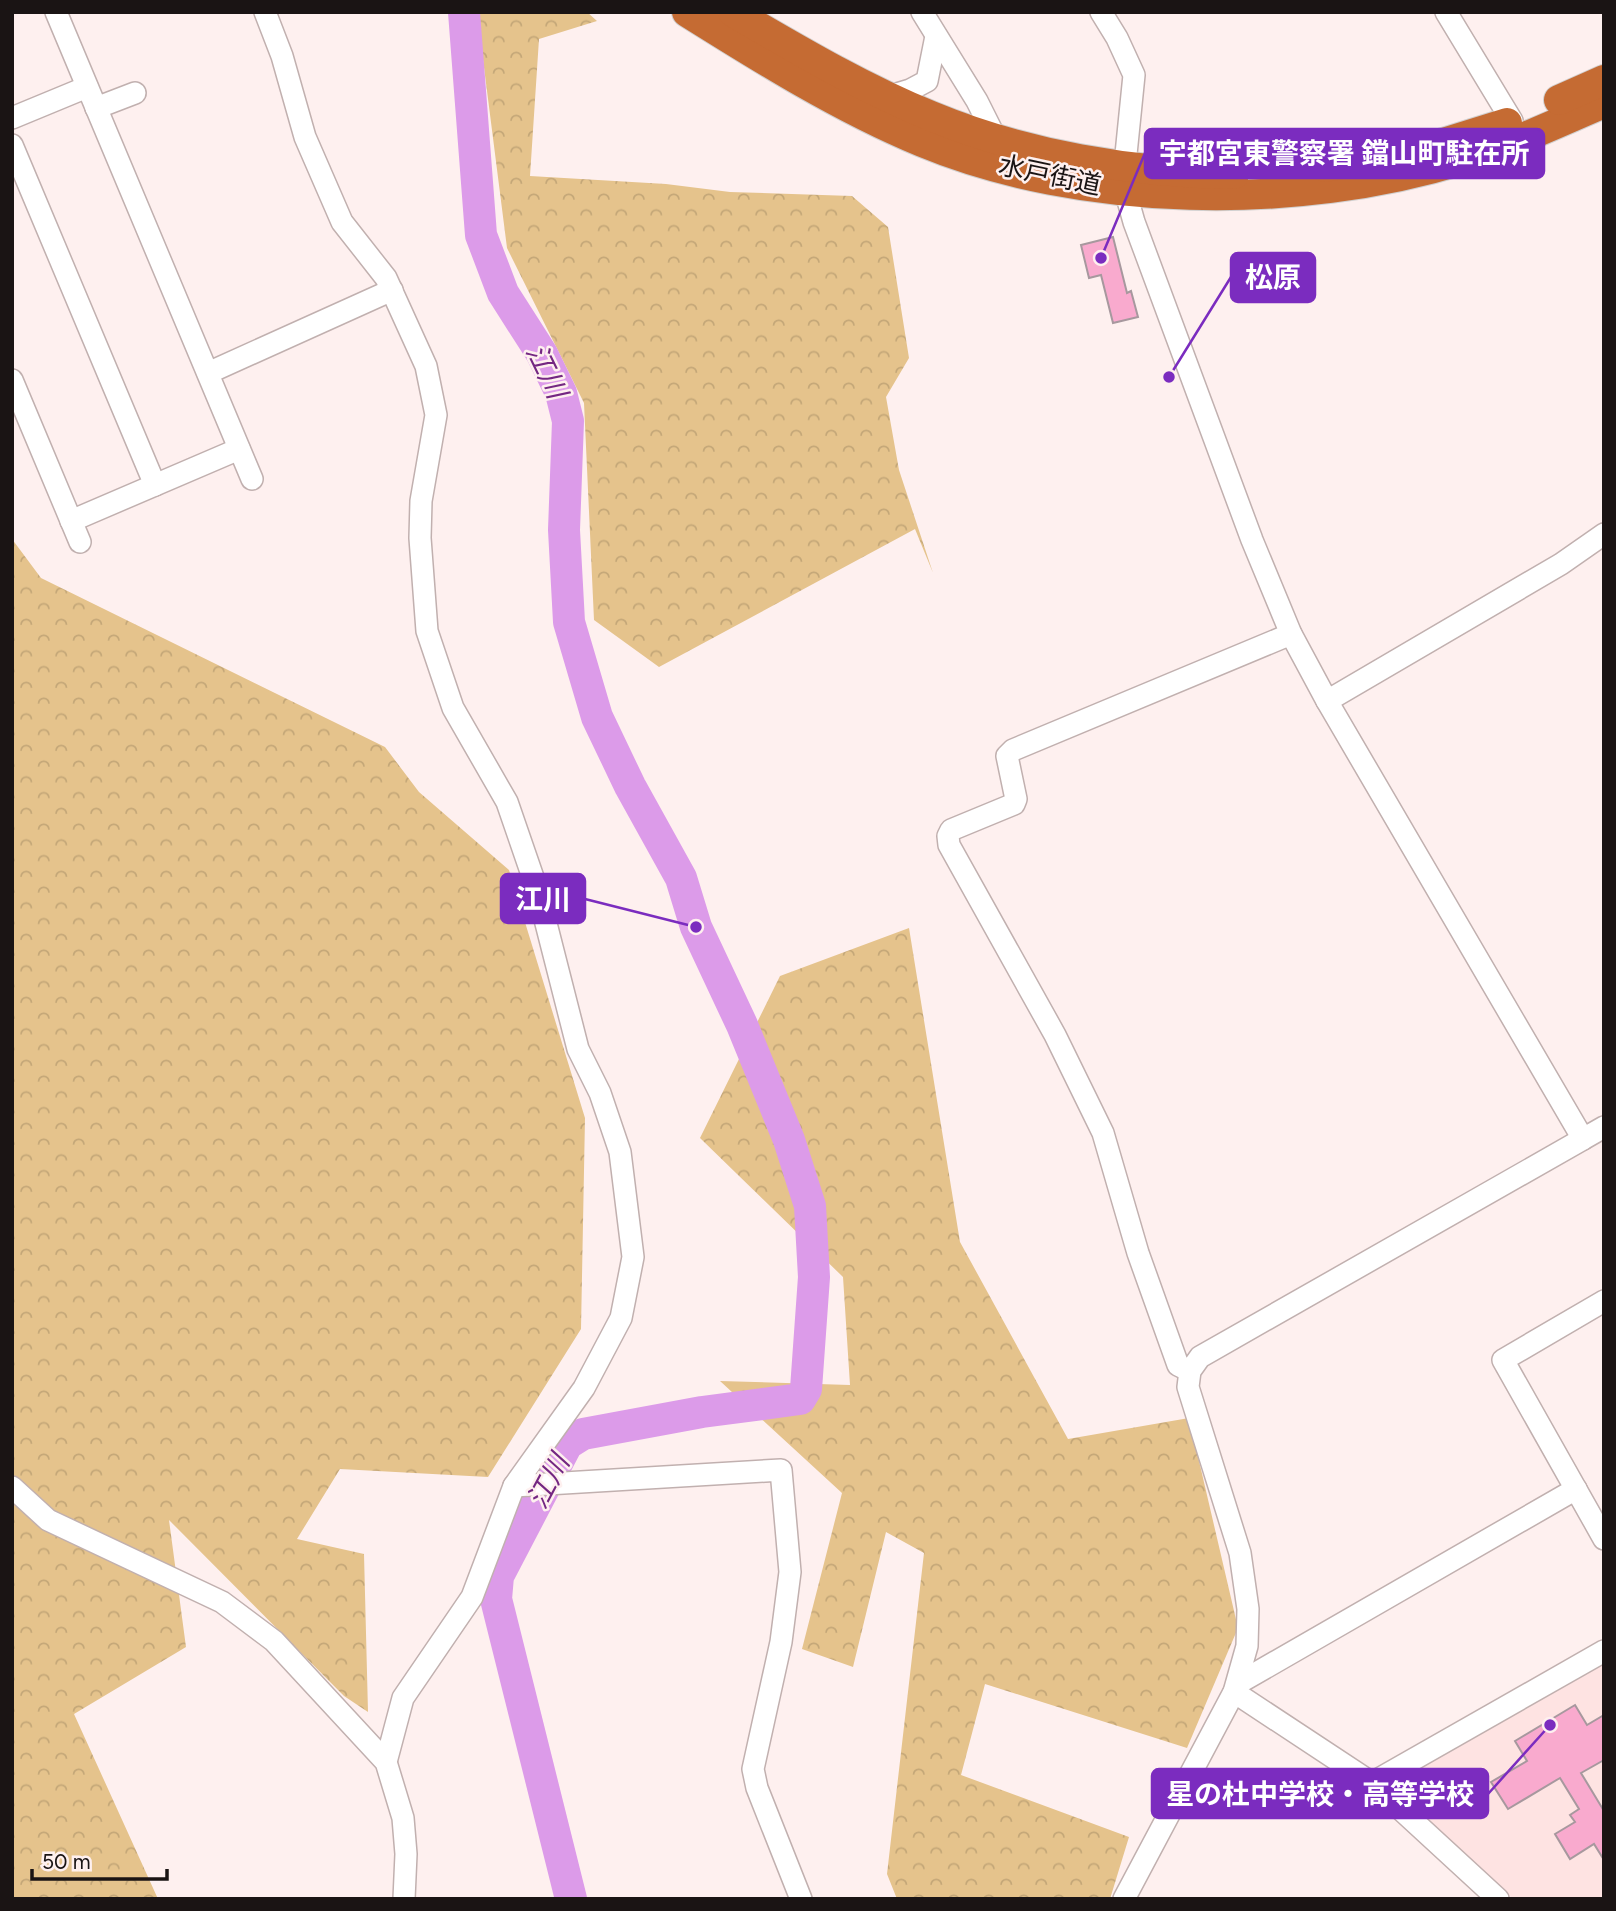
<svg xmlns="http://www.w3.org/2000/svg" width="1616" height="1911" font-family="Figtree,'Noto Sans JP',sans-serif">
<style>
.built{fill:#fee3e2}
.forest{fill:url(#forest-crowns)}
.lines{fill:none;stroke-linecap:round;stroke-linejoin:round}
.river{stroke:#dc9be9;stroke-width:32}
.building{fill:#f9aace;stroke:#a7989e;stroke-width:2}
.minor-casing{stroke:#c1b0af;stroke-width:24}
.highway-casing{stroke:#d1d0d0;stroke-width:32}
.minor{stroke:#fff;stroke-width:21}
.highway{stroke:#c56b33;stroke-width:30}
.labels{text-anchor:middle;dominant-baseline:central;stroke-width:5;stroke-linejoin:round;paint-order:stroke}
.street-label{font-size:26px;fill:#1a1414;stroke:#fef0ef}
.water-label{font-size:28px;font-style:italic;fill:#742782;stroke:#fef0ef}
.leader{fill:none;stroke:#7b2cbf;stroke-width:2.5}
.callout-dot{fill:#7b2cbf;stroke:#fef0ef;stroke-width:2.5}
.callout{fill:#7b2cbf;stroke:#7b2cbf;stroke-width:2.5}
.callout-label{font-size:28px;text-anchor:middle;font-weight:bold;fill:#fff}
</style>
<defs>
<pattern id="forest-crowns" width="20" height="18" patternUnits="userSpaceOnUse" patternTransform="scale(1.75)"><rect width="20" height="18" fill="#e5c38c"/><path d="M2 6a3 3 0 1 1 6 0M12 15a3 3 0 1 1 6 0" fill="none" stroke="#c4a778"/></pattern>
</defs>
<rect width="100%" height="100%" fill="#fef0ef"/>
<path class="built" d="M 1604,1664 L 1604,1899 L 1513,1899 L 1388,1786 Z"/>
<g class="forest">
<path d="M 480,12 L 587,12 L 597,21 L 539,39 L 530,176 L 666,184 L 730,192 L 852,196 L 888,227 L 909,358 L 886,397 L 899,470 L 933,573 L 915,529 L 659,667 L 594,620 L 584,403 L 507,248 L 480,36 Z"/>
<path d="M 12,539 L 41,578 L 385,747 L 419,792 L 509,870 L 585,1118 L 581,1329 L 488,1477 L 340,1469 L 297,1539 L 364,1554 L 368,1712 L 344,1696 L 169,1520 L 186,1647 L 74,1714 L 158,1899 L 12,1899 Z"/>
<path d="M 909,928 L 960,1242 L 1068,1439 L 1189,1418 L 1238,1628 L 1187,1748 L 985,1684 L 961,1775 L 1129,1837 L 1110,1899 L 897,1899 L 887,1874 L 924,1553 L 886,1532 L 853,1667 L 802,1649 L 842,1493 L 720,1381 L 850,1385 L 843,1277 L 700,1138 L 780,976 Z"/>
</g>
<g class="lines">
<path class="river" d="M 464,12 L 481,235 L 503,293 L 542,354 L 561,393 L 568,421 L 564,530 L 569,622 L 597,717 L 630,786 L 681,878 L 696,927 L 742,1025 L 789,1140 L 810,1206 L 814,1277 L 806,1389 L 800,1399 L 702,1412 L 583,1434 L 567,1444 L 498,1576 L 496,1599 L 571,1899"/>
</g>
<g class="building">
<path d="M 1113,237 L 1127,293 L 1131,291 L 1138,317 L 1113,323 L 1101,275 L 1089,278 L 1081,245 Z"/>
<path d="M 1575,1705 L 1587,1725 L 1604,1715 L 1604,1760 L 1581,1773 L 1604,1811 L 1604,1860 L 1594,1844 L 1570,1859 L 1555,1834 L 1575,1822 L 1570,1815 L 1579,1809 L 1560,1778 L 1508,1809 L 1491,1782 L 1527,1761 L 1515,1741 Z"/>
</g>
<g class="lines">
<g class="minor-casing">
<g id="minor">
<path d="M 56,12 L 252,479"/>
<path d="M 265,12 L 282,56 L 305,137 L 342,222 L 386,278 L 426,366 L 436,415 L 421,501 L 420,538 L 427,631 L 453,708 L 507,802 L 538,892 L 578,1049 L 600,1093 L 620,1152 L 633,1257 L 621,1318 L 584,1388 L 514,1486 L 472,1597 L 403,1698 L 386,1762"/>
<path d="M 922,12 L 977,101 L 996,139 L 994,144"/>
<path d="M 1101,12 L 1117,38 L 1134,75 L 1125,164 L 1125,190 L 1134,222 L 1252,540 L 1291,634 L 1327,701 L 1583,1139 L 1604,1127"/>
<path d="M 1446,12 L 1512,121"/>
<path d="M 890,96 L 910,90 L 927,81 L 936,36"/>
<path d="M 96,108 L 135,93"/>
<path d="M 12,118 L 87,87"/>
<path d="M 12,145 L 155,485"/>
<path d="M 208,373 L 392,290"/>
<path d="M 12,380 L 80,542"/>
<path d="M 71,521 L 239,449"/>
<path d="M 1327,701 L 1561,564 L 1604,534"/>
<path d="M 1604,1301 L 1503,1360 L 1604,1539"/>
<path d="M 1190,1371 L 1178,1365 L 1138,1253 L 1103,1133 L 1055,1035 L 949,845 L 948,836 L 951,830 L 1014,804 L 1016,799 L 1007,756 L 1013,750 L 1291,634"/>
<path d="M 514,1486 L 781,1470 L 790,1572 L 781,1642 L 753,1769 L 757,1788 L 801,1899"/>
<path d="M 12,1487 L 48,1520 L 222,1602 L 274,1641 L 386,1762 L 403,1818 L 406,1854 L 404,1899"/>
<path d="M 1237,1684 L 1576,1489"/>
<path d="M 1234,1692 L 1372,1783 L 1498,1899"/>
<path d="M 1372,1783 L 1604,1651"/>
<path d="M 1124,1899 L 1234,1692 L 1247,1646 L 1248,1609 L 1240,1553 L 1188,1387 L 1190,1371 L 1200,1357 L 1583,1139"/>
</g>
</g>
<g class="highway-casing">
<g id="highway">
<path d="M 687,12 C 762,59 840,108 922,142 C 1081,208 1298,211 1462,160 C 1511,145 1557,123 1604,103"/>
<path d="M 733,12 C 798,50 862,88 931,116 C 1025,155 1133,173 1234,174"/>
<path d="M 1559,100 L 1604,80"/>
<path d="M 1325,167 L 1424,149 L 1507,123"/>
</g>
</g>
<use href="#minor" class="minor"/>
<use href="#highway" class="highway"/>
</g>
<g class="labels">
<g class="street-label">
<text transform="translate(1050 175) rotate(12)">水戸街道</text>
</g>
<g class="water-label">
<text transform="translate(547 371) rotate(64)">江川</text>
<text transform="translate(548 1481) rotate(-62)">江川</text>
</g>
</g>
<path class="leader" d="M1101 258L1145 153M1169 377L1231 277M696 927L585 899M1550 1725L1488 1794"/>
<g class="callout-dot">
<circle cx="1101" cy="258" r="7"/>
<circle cx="1169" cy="377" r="7"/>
<circle cx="696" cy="927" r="7"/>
<circle cx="1550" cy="1725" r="7"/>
</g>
<g class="callout">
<rect x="1145" y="129" width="399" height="49" rx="7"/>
<rect x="1231" y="253" width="84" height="49" rx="7"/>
<rect x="501" y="874" width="84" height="49" rx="7"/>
<rect x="1152" y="1769" width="336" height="49" rx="7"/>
</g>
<g class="callout-label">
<text x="1344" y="163">宇都宮東警察署 鐺山町駐在所</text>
<text x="1273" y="287">松原</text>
<text x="543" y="909">江川</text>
<text x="1320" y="1804">星の杜中学校・高等学校</text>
</g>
<rect width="1616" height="1911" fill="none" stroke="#1a1414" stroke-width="28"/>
<path d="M32 1869v10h135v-10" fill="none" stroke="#1a1414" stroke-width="3.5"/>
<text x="42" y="1869" font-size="21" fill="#1a1414" stroke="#fef0ef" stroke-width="5" paint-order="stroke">50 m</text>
</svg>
